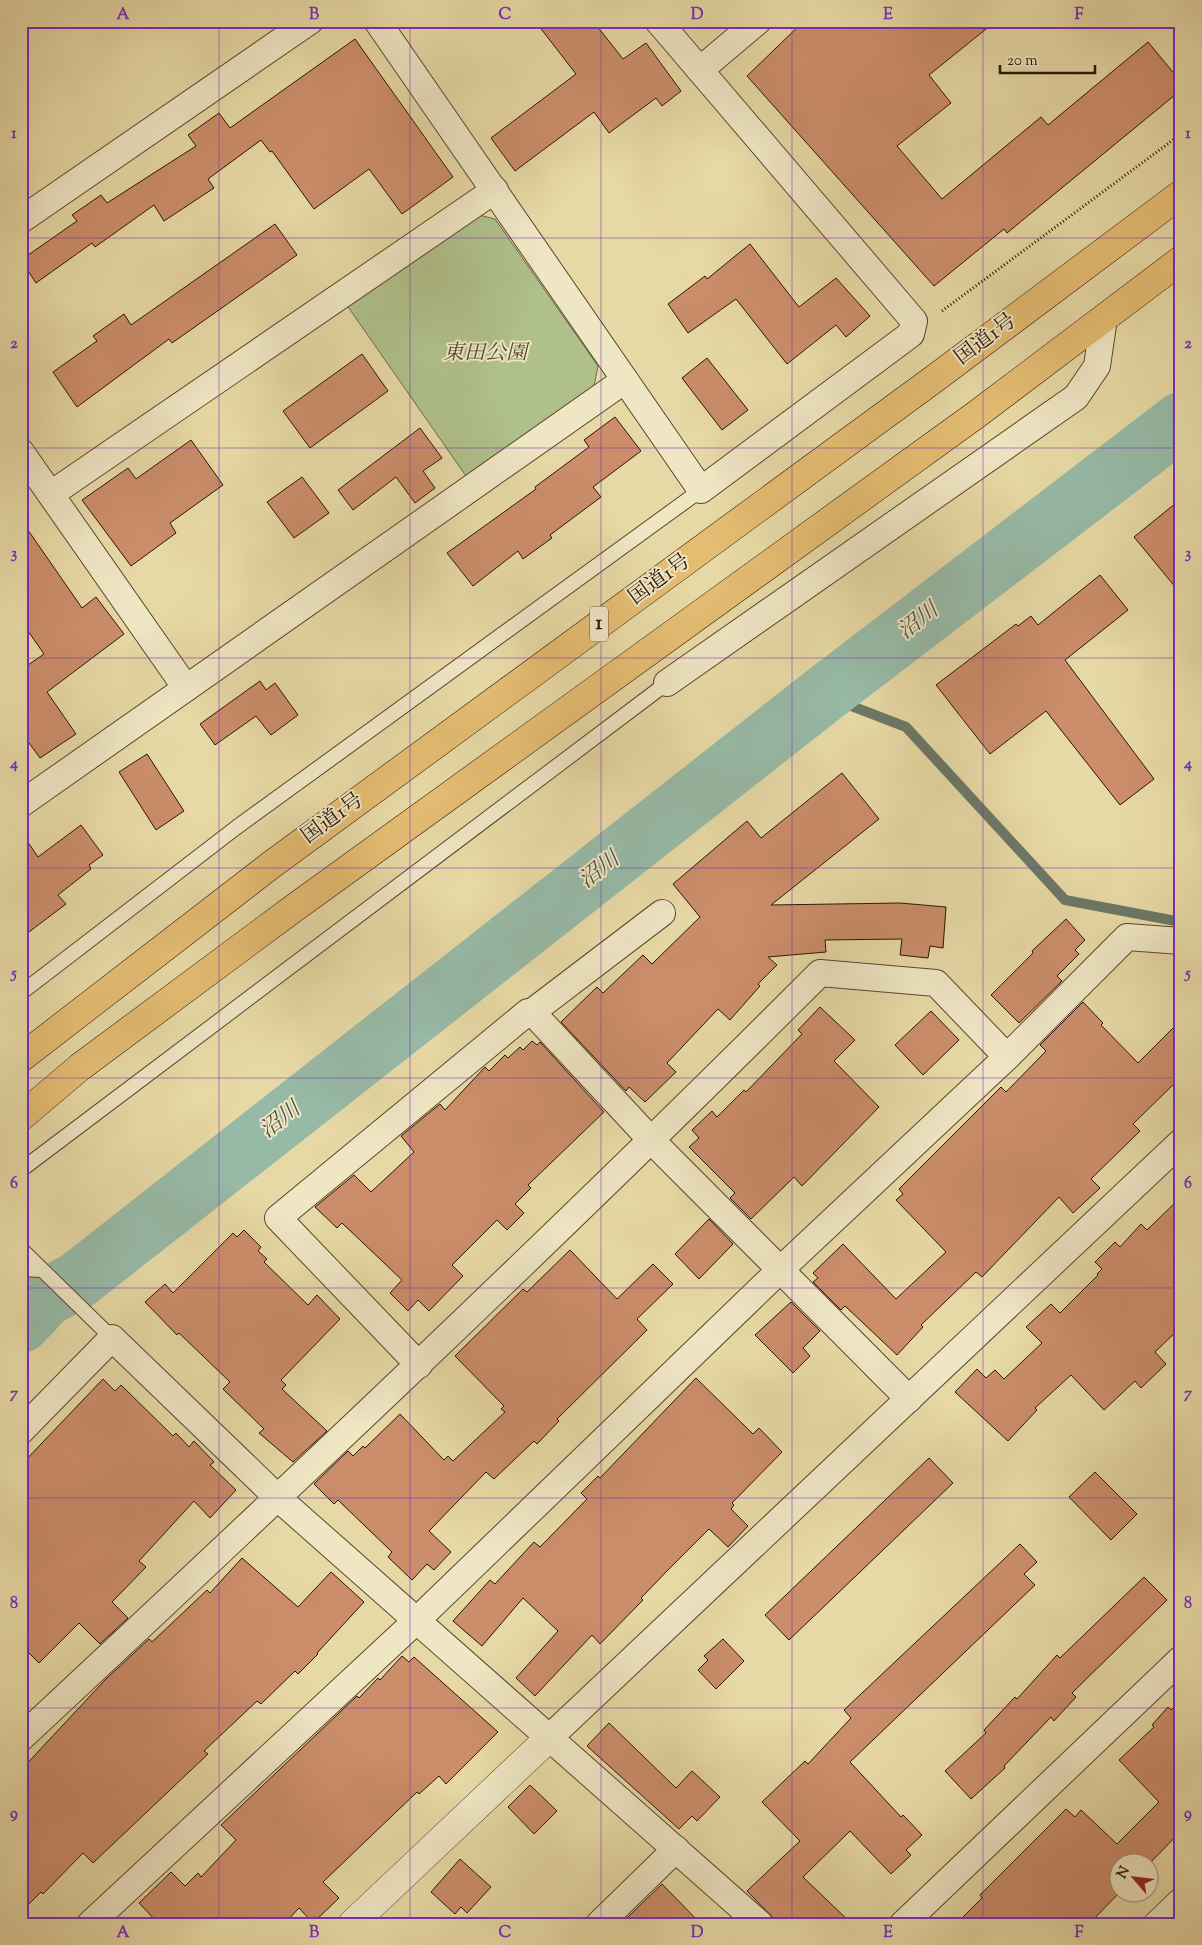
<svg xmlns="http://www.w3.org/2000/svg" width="1202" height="1945" font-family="'Sorts Mill Goudy','Noto Serif JP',serif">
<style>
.green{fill:#afc08b;stroke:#6c6a48}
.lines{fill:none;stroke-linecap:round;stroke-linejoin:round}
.stream{stroke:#6b7867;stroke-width:10}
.river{stroke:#97baa7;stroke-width:58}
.building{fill:#cb8d6a;stroke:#2a1506}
.service-casing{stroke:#59462e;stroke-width:16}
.minor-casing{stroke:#59462e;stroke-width:28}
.tertiary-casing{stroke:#59462e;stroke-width:29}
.trunk-casing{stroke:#2a1506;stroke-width:29}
.path{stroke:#2a1506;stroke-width:3;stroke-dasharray:1 2.5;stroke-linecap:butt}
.service{stroke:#efe6c4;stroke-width:14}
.minor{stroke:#efe6c4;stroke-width:26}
.tertiary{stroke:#efe6c4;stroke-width:28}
.trunk{stroke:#e4bc72;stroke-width:28}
.grid{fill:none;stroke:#7b2cbf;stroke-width:1;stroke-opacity:0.55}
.labels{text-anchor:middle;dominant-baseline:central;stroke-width:4;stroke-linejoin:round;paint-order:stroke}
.shield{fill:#efe6c4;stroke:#65543f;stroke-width:1}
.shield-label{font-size:20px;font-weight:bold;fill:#2a1506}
.street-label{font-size:21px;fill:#2a1506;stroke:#efe6c4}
.park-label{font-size:21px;font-style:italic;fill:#52482e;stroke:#efe6c4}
.water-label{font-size:22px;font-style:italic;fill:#504f3e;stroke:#efe6c4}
.neatline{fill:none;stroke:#7b2cbf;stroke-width:2}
.grid-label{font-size:16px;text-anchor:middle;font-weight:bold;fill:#7b2cbf}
</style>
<rect width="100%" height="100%" fill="#e7d9a5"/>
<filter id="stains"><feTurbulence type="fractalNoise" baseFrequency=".004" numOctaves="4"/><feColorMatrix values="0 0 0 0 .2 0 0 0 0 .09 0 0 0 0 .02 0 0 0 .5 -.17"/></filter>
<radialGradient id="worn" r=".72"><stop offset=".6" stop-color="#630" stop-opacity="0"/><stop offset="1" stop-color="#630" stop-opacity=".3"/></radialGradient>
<path class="green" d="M 475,214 L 495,219 L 598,366 L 594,386 L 466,476 L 346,304 Z"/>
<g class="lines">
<path class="stream" d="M 823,695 L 906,727 L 1065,900 L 1181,922"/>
<path class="river" d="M 21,1324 L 47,1297 L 78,1280 L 823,695 L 1181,421"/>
</g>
<g class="building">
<path d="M 535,21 L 593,21 L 623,59 L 646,43 L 681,91 L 662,106 L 656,98 L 609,133 L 594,112 L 515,171 L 491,138 L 576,74 Z"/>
<path d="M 804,21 L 996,21 L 929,75 L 951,103 L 897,146 L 942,199 L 1041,117 L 1048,125 L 1148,42 L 1181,82 L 1181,90 L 1007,233 L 1004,229 L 934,286 L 747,76 Z"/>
<path d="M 355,39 L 453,177 L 402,214 L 369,169 L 314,209 L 272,151 L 270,152 L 261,140 L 208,179 L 214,188 L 164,221 L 154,205 L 95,247 L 92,243 L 36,283 L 21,260 L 77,221 L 72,215 L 101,195 L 107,203 L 196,146 L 188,135 L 219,113 L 230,128 Z"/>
<path d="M 275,224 L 297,255 L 172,343 L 169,339 L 77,407 L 53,372 L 97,341 L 93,336 L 124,314 L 131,325 Z"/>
<path d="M 750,244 L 799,307 L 836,278 L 870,316 L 846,337 L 836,325 L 787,364 L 736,299 L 688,333 L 668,304 L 705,276 L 707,279 Z"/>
<path d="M 362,354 L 388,391 L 310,448 L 283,411 Z"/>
<path d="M 707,358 L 748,410 L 722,430 L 682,378 Z"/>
<path d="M 615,417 L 641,451 L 593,487 L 601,497 L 550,535 L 552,538 L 523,559 L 518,551 L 473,586 L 447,553 L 536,489 L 535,487 L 589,447 L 584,440 Z"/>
<path d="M 420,428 L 442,458 L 423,471 L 435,488 L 415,503 L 396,477 L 353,510 L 338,490 Z"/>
<path d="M 191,440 L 223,485 L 170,523 L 176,533 L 131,566 L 82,500 L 128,468 L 136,479 Z"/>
<path d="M 302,477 L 329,513 L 294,538 L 267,502 Z"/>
<path d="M 1181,499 L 1181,594 L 1134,537 Z"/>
<path d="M 21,520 L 82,608 L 96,597 L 124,634 L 47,692 L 76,734 L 40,758 L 21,732 L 21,656 L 28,665 L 44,654 L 21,621 Z"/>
<path d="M 1100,575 L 1128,610 L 1065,660 L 1154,779 L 1120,805 L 1046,711 L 990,754 L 936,685 L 1016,624 L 1018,626 L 1031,616 L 1038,625 Z"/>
<path d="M 260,681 L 266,690 L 275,683 L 298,715 L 271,735 L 256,716 L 215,745 L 200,724 Z"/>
<path d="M 147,754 L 184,811 L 156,830 L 119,772 Z"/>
<path d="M 842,773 L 879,819 L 771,905 L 900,903 L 946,907 L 943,948 L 930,946 L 928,958 L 900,955 L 902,939 L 825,940 L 826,952 L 768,957 L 777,965 L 758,984 L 760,986 L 730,1020 L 718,1009 L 667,1063 L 676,1072 L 645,1102 L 629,1087 L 626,1091 L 561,1022 L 597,987 L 603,993 L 643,955 L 652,964 L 700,917 L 673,884 L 747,821 L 761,838 Z"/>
<path d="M 81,825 L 103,855 L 89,865 L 91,869 L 58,895 L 66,904 L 21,938 L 21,832 L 38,857 Z"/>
<path d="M 1066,919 L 1085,940 L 1075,950 L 1079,954 L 1057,976 L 1062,981 L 1019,1023 L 991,995 L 1033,953 L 1032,951 Z"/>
<path d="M 1083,1002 L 1103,1023 L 1101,1025 L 1138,1063 L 1181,1020 L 1181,1077 L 1133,1124 L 1140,1131 L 1091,1179 L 1100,1188 L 1073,1213 L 1059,1197 L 982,1277 L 976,1272 L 921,1325 L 923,1327 L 897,1355 L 845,1306 L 841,1310 L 813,1282 L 818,1278 L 813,1273 L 843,1244 L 896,1299 L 946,1252 L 896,1200 L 903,1194 L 899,1189 L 1001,1087 L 1006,1092 L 1046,1051 L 1040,1045 Z"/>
<path d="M 820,1007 L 855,1040 L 834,1061 L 879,1107 L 802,1186 L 794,1177 L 751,1219 L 730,1198 L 735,1193 L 689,1147 L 699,1138 L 692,1130 L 712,1111 L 717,1117 L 744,1090 L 746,1092 L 802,1034 L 798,1030 Z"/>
<path d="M 931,1011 L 959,1040 L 923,1075 L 895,1045 Z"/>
<path d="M 532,1041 L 537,1045 L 540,1042 L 604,1112 L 528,1185 L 531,1188 L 515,1204 L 524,1213 L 507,1230 L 497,1220 L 452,1265 L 463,1276 L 429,1311 L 418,1300 L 408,1311 L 390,1293 L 402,1280 L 342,1223 L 337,1228 L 315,1207 L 354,1175 L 371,1192 L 414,1152 L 401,1136 L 440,1104 L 445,1110 L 485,1067 L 489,1071 L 505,1055 L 508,1058 L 520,1047 L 523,1050 Z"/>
<path d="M 1181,1197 L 1181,1327 L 1155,1352 L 1166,1364 L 1141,1388 L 1135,1381 L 1104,1410 L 1071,1375 L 1035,1408 L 1037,1410 L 1008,1441 L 955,1392 L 977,1369 L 986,1378 L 995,1370 L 1004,1379 L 1042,1343 L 1026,1327 L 1051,1304 L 1060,1313 L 1098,1275 L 1097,1274 L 1102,1269 L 1095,1262 L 1115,1242 L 1120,1247 L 1141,1224 L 1147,1230 Z"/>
<path d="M 709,1219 L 733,1244 L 699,1279 L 675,1254 Z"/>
<path d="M 244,1230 L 261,1247 L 258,1251 L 267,1259 L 264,1262 L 308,1305 L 317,1295 L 340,1319 L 281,1380 L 286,1385 L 282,1389 L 327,1431 L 293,1462 L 259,1433 L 264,1429 L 223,1389 L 230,1382 L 179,1333 L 177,1335 L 145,1302 L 165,1284 L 173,1293 L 233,1233 L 237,1237 Z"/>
<path d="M 570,1250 L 617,1299 L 653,1264 L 673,1284 L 637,1319 L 647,1330 L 557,1419 L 559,1421 L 537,1444 L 534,1441 L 494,1479 L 486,1472 L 429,1531 L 451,1552 L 434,1570 L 427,1564 L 412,1580 L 388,1557 L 392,1552 L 338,1500 L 334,1504 L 314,1484 L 348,1451 L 353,1456 L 363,1446 L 365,1448 L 400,1414 L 444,1460 L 448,1456 L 453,1461 L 505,1412 L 501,1409 L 504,1406 L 455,1356 L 523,1289 L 527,1292 Z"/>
<path d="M 791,1302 L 820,1331 L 803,1348 L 810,1356 L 793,1373 L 755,1335 Z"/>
<path d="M 696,1378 L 753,1434 L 759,1428 L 782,1452 L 732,1503 L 734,1505 L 731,1509 L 748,1526 L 728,1547 L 709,1529 L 666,1572 L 641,1598 L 643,1600 L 600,1644 L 592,1635 L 535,1696 L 516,1678 L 558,1631 L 523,1598 L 482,1646 L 453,1621 L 490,1580 L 495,1584 L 534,1542 L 540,1547 L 587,1499 L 581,1493 L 598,1476 L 600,1478 Z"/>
<path d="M 103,1379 L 115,1391 L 121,1385 L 173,1436 L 176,1433 L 189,1447 L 194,1441 L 214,1462 L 210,1465 L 236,1490 L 210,1518 L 194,1501 L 139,1561 L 146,1567 L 112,1602 L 128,1618 L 100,1644 L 79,1623 L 39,1663 L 21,1645 L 21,1465 Z"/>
<path d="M 929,1458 L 953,1483 L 789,1640 L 765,1615 Z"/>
<path d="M 1095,1472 L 1137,1514 L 1111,1540 L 1069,1497 Z"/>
<path d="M 1020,1544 L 1037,1562 L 1024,1574 L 1035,1585 L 850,1762 L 901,1817 L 903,1815 L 922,1835 L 906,1850 L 911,1855 L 891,1874 L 850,1831 L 803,1877 L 852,1924 L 779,1924 L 747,1891 L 800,1841 L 762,1802 L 805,1761 L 808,1764 L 851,1718 L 844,1710 Z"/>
<path d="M 242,1558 L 298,1607 L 331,1572 L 364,1602 L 317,1653 L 318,1654 L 298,1674 L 295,1671 L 261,1704 L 257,1701 L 204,1751 L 208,1754 L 93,1863 L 83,1853 L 43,1894 L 41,1892 L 21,1912 L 21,1770 L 105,1680 L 149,1639 L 152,1642 L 207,1590 L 210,1593 Z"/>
<path d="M 1144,1577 L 1167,1600 L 1072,1693 L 1076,1697 L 1054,1721 L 1051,1717 L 1004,1766 L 1005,1768 L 971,1799 L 945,1771 L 986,1733 L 984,1730 L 1015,1697 L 1017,1699 L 1057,1655 L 1060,1658 Z"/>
<path d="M 723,1639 L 744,1661 L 716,1689 L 698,1670 L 708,1660 L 704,1656 Z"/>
<path d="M 402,1656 L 409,1662 L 414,1657 L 498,1732 L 446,1784 L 439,1776 L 419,1794 L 417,1792 L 323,1882 L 339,1898 L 313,1923 L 299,1908 L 284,1924 L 159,1924 L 139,1903 L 171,1872 L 185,1886 L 198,1873 L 201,1877 L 236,1840 L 221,1825 L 357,1696 L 359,1698 L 378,1678 L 380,1680 Z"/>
<path d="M 1181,1700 L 1181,1831 L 1150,1863 L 1120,1862 L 1120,1892 L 1089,1924 L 956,1924 L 982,1898 L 980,1895 L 1066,1809 L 1075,1817 L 1081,1810 L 1117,1844 L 1159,1802 L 1119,1760 L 1154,1727 L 1152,1725 L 1168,1707 L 1171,1710 Z"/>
<path d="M 609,1723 L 676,1788 L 692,1771 L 720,1797 L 697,1821 L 692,1816 L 679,1829 L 587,1746 Z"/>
<path d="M 530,1785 L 557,1811 L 534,1834 L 508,1807 Z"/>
<path d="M 460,1859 L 491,1887 L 467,1913 L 461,1907 L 455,1914 L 431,1892 Z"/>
<path d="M 662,1884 L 701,1924 L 621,1924 L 628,1917 Z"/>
</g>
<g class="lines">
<g class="service-casing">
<g id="service">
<path d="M 21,993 L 237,827 L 701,490"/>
<path d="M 21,1170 L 667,683"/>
<path d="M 21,1249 L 112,1338"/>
<path d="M 21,1269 L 41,1270"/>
</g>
</g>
<g class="minor-casing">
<g id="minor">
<path d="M 377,21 L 701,490 L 911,334 L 914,321 L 658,21"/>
<path d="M 700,70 L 758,21"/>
<path d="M 21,220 L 310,21"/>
<path d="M 21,452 L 186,688"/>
<path d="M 51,494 L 495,190"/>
<path d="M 667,683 L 1076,397 L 1097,366 L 1104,318"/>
<path d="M 21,804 L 625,380"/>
<path d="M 532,1012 L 662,913"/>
<path d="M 419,1365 L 278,1218 L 528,1012 L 532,1012 L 652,1141 L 909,1399"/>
<path d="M 21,1431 L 112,1338 L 278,1498 L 760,1924"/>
<path d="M 550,1737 L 1181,1142"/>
<path d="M 21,1738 C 291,1486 559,1234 820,973 L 936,983 L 1007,1057"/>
<path d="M 90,1924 L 416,1621 L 780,1270 L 1007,1057 L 1127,937 L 1181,941"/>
<path d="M 599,1924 L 676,1849"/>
<path d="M 903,1924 L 1181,1659"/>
<path d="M 1157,1924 L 1181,1901"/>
</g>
</g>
<g class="tertiary-casing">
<path id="tertiary" d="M 352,1924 L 550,1737"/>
</g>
<g class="trunk-casing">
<g id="trunk">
<path d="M 21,1058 L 271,865 L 934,379 L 1181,194"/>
<path d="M 21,1117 L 80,1067 L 290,911 L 977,414 L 1181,260"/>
</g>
</g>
<path class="path" d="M 942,311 L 1181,134"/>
<use href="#service" class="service"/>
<use href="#minor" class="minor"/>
<use href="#tertiary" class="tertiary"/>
<use href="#trunk" class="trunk"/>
</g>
<path class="grid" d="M 219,21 L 219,1924M 410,21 L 410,1924M 601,21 L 601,1924M 792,21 L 792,1924M 983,21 L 983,1924M 21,238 L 1181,238M 21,448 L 1181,448M 21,658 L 1181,658M 21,868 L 1181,868M 21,1078 L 1181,1078M 21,1288 L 1181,1288M 21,1498 L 1181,1498M 21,1708 L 1181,1708"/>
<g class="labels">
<rect class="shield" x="590" y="606.5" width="18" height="35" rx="4"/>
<g class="shield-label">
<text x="599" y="624">1</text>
</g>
<g class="street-label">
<text transform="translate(986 340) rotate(-37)">国道1号</text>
<text transform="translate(660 580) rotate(-36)">国道1号</text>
<text transform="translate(333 819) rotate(-36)">国道1号</text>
</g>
<g class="park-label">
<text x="485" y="354">東田公園</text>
</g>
<g class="water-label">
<text transform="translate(919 622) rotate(-38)">沼川</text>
<text transform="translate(600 871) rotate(-38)">沼川</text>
<text transform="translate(281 1121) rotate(-38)">沼川</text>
</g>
</g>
<rect width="1202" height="1945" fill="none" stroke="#e7d9a5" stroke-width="55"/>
<g transform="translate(1134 1878) rotate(298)"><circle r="24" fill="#efe6c4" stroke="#a09278"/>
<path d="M0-4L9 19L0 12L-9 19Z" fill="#8f2418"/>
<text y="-8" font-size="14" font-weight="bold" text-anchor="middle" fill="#2a1506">N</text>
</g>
<path d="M1000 65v8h95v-8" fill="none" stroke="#2a1506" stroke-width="2.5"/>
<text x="1007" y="65" font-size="15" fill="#2a1506" stroke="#efe6c4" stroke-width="4" paint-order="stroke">20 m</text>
<rect x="28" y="28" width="1146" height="1890" class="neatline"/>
<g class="grid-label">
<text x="123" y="19">A</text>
<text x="314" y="19">B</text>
<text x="505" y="19">C</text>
<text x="697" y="19">D</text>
<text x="888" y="19">E</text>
<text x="1079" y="19">F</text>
<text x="14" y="138">1</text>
<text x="1188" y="138">1</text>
<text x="14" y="348">2</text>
<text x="1188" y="348">2</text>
<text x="14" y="558">3</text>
<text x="1188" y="558">3</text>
<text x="14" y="768">4</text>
<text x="1188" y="768">4</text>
<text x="14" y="978">5</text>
<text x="1188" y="978">5</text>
<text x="14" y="1188">6</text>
<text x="1188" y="1188">6</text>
<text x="14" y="1398">7</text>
<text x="1188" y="1398">7</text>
<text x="14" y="1608">8</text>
<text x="1188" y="1608">8</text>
<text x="14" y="1818">9</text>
<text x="1188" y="1818">9</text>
<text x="123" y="1937">A</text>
<text x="314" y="1937">B</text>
<text x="505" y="1937">C</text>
<text x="697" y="1937">D</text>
<text x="888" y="1937">E</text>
<text x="1079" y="1937">F</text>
</g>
<rect width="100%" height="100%" filter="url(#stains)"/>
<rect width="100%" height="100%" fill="url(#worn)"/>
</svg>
